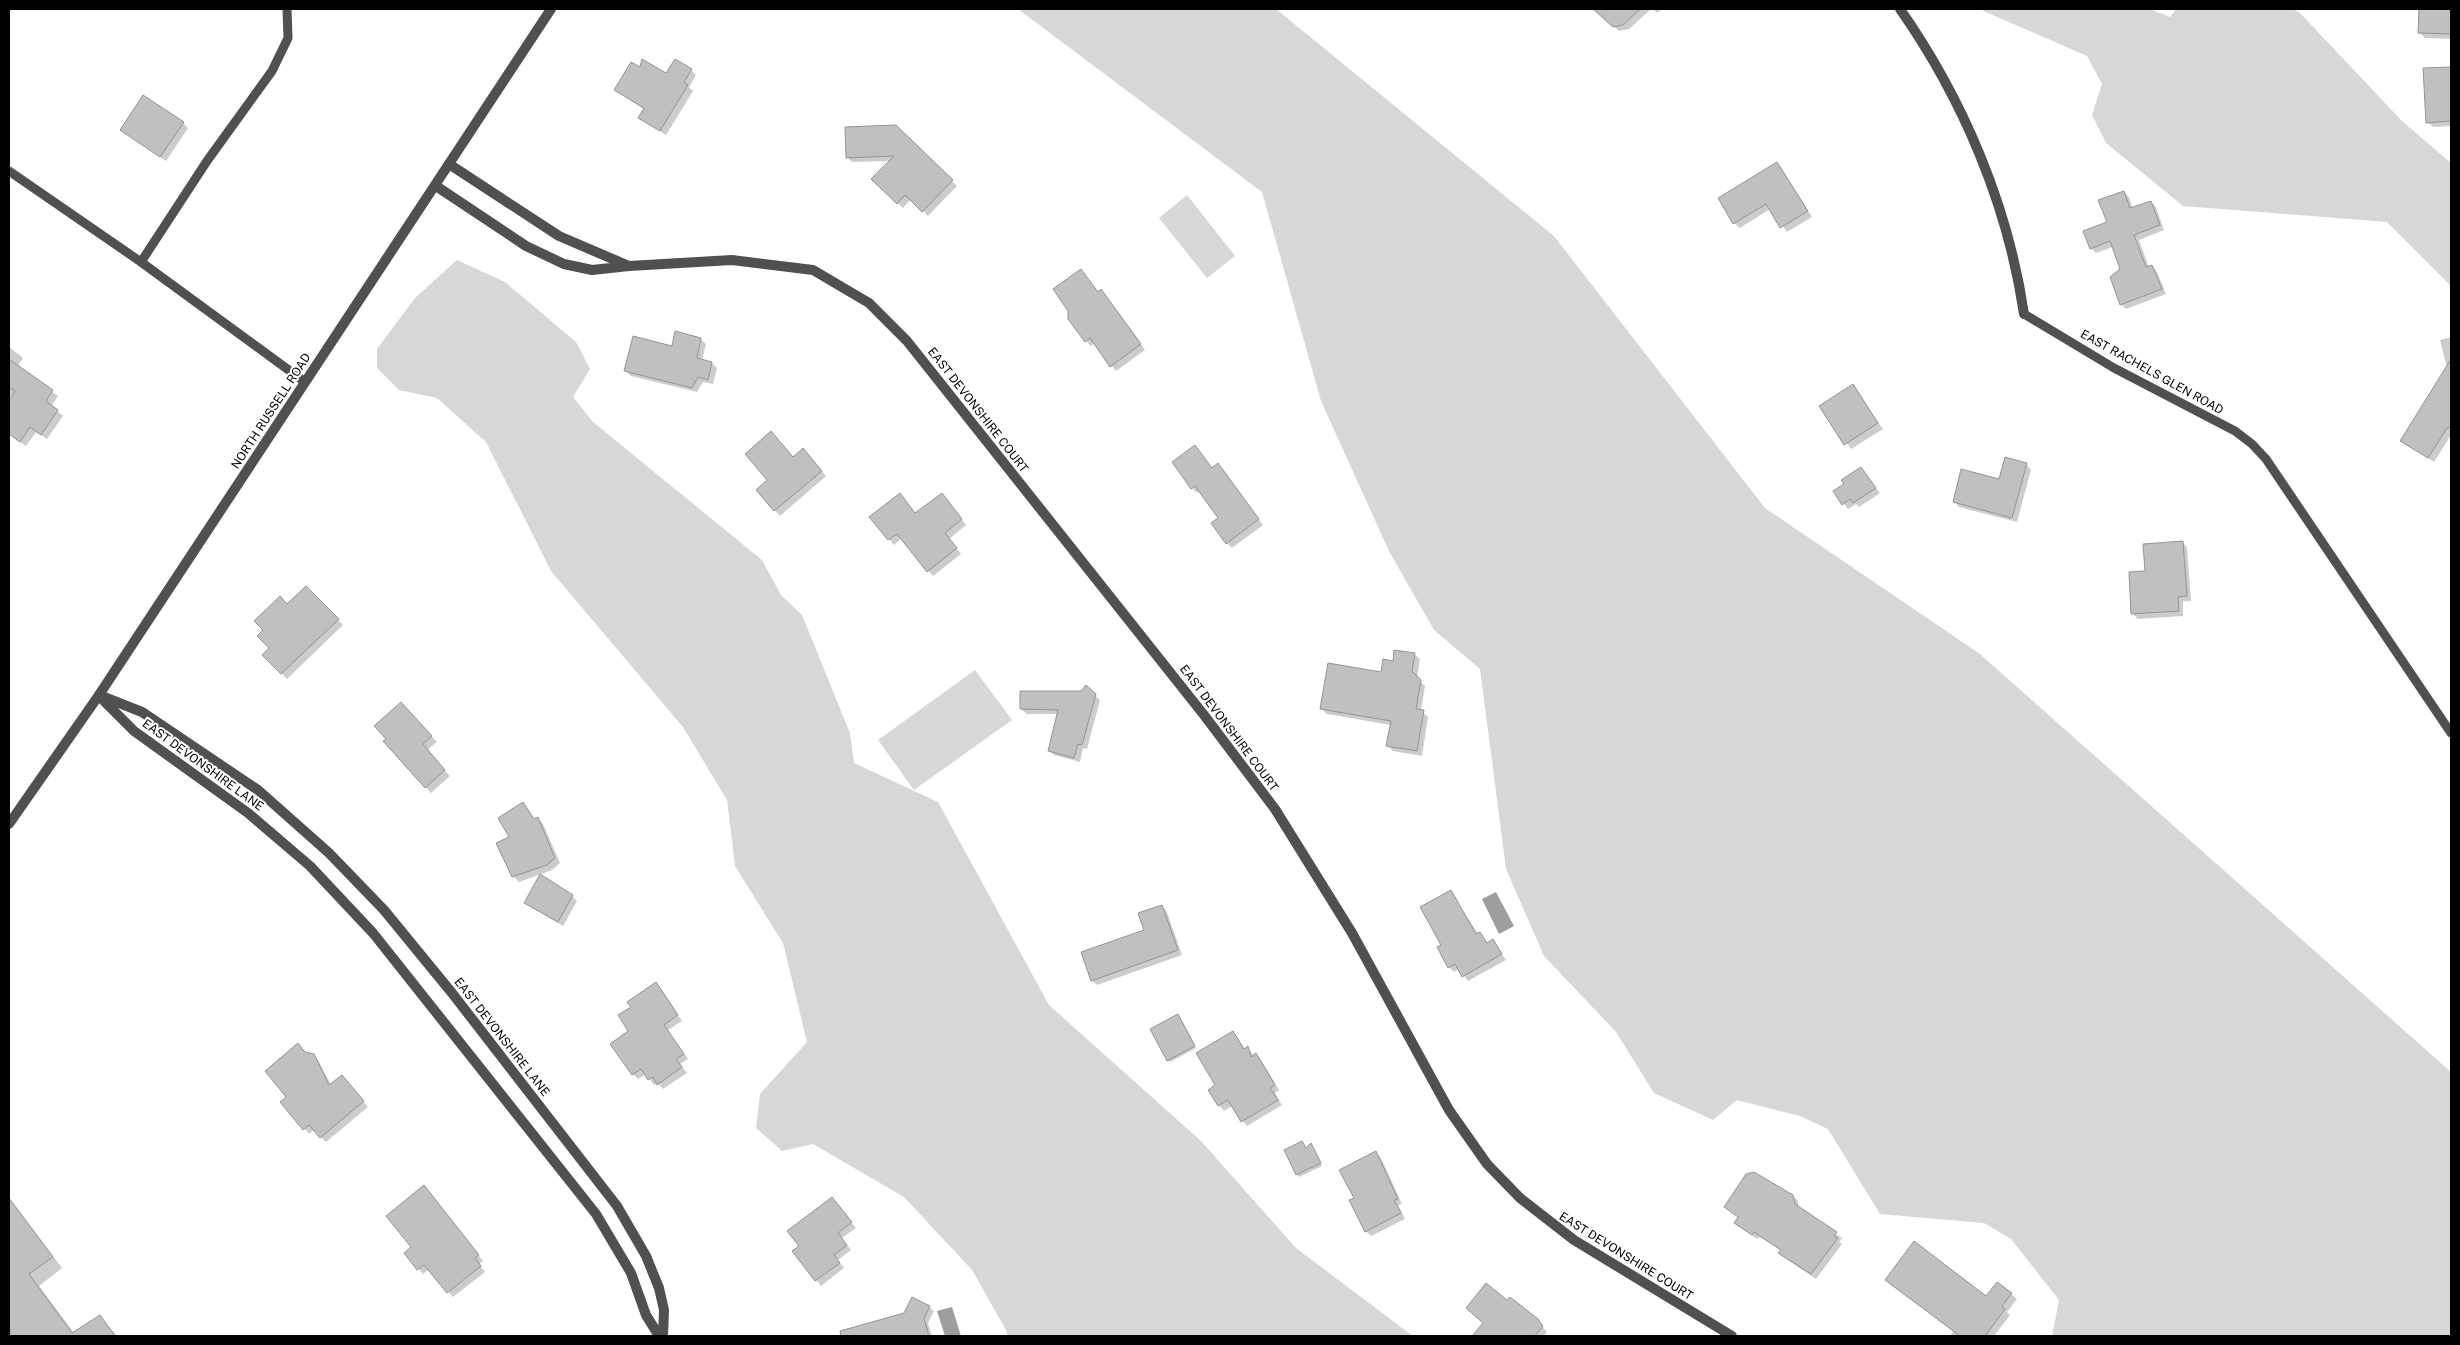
<svg xmlns="http://www.w3.org/2000/svg" width="2460" height="1345" font-family="'Public Sans',sans-serif">
<style>
.green{fill:#d7d7d7}
.water{fill:#9e9e9e}
.shadow{fill:#0003}
.building{fill:#c0c0c0;stroke:#949494}
.lines{fill:none;stroke-linecap:round;stroke-linejoin:round}
.service{stroke:#505050;stroke-width:9}
.minor{stroke:#505050;stroke-width:10}
.labels{text-anchor:middle;dominant-baseline:central;stroke-width:4;stroke-linejoin:round;paint-order:stroke}
.street-label{font-size:12px;fill:#000;stroke:#fff}
</style>
<rect width="100%" height="100%" fill="#fff"/>
<g class="green">
<path d="M 1018,9 L 1276,9 L 1554,236 L 1765,508 L 1980,654 L 2451,1072 L 2451,1336 L 2052,1336 L 2059,1300 L 2011,1239 L 1984,1223 L 1880,1214 L 1828,1129 L 1800,1116 L 1737,1100 L 1713,1120 L 1654,1093 L 1616,1032 L 1544,956 L 1506,869 L 1480,669 L 1434,630 L 1389,551 L 1321,401 L 1262,192 Z"/>
<path d="M 1979,9 L 2150,9 L 2170,17 L 2176,9 L 2293,9 L 2300,13 L 2402,121 L 2451,163 L 2451,286 L 2387,222 L 2183,206 L 2106,143 L 2092,115 L 2102,84 L 2087,56 Z"/>
<path d="M 1187,195 L 1235,256 L 1207,278 L 1159,218 Z"/>
<path d="M 457,260 L 505,282 L 576,342 L 590,369 L 573,397 L 593,422 L 762,560 L 781,595 L 802,615 L 850,733 L 854,763 L 938,802 L 1049,1005 L 1201,1141 L 1296,1248 L 1413,1336 L 1007,1336 L 1007,1332 L 972,1270 L 904,1197 L 813,1144 L 782,1151 L 756,1128 L 760,1094 L 807,1042 L 783,943 L 735,866 L 727,800 L 683,727 L 551,571 L 486,442 L 437,398 L 399,390 L 377,368 L 377,349 L 415,298 Z"/>
<path d="M 975,670 L 1012,720 L 914,790 L 878,740 Z"/>
</g>
<g class="water">
<path d="M 1496,892 L 1514,926 L 1499,934 L 1482,899 Z"/>
<path d="M 952,1307 L 961,1336 L 945,1336 L 937,1311 Z"/>
</g>
<g class="shadow">
<path d="M 1600,9 L 1651,9 L 1629,29 L 1619,31 L 1600,13 Z"/>
<path d="M 1653,9 L 1662,9 L 1657,13 Z"/>
<path d="M 2420,9 L 2451,9 L 2451,39 L 2425,38 L 2420,33 Z"/>
<path d="M 2451,68 L 2451,126 L 2433,127 L 2428,122 L 2425,70 Z"/>
<path d="M 641,69 L 667,75 L 691,70 L 696,75 L 689,87 L 693,91 L 666,135 L 640,118 L 645,110 L 615,90 Z"/>
<path d="M 183,123 L 188,128 L 166,161 L 121,130 Z"/>
<path d="M 896,126 L 957,186 L 928,216 L 911,199 L 903,208 L 873,179 L 891,161 L 852,162 L 847,157 Z"/>
<path d="M 1777,163 L 1812,217 L 1787,232 L 1770,209 L 1740,228 L 1734,223 Z"/>
<path d="M 2124,192 L 2129,197 L 2133,209 L 2151,202 L 2156,207 L 2164,230 L 2139,240 L 2149,267 L 2152,266 L 2157,272 L 2166,294 L 2126,309 L 2121,304 L 2122,269 L 2113,247 L 2096,253 L 2091,248 L 2108,223 Z"/>
<path d="M 1081,271 L 1099,293 L 1101,291 L 1106,296 L 1145,350 L 1116,371 L 1095,343 L 1091,346 L 1086,341 Z"/>
<path d="M 676,333 L 701,339 L 706,344 L 702,361 L 712,363 L 717,368 L 713,384 L 703,382 L 697,392 L 631,376 L 626,371 L 672,348 Z"/>
<path d="M 2451,337 L 2451,435 L 2434,462 L 2402,441 L 2447,368 L 2440,340 Z"/>
<path d="M 9,347 L 23,358 L 17,367 L 58,396 L 51,406 L 63,416 L 47,439 L 36,432 L 26,446 L 9,434 L 9,403 L 12,397 L 9,395 Z"/>
<path d="M 1852,386 L 1883,429 L 1851,449 L 1820,406 Z"/>
<path d="M 808,455 L 826,476 L 780,516 L 757,490 L 793,458 Z"/>
<path d="M 1173,462 L 1213,469 L 1218,465 L 1263,525 L 1232,548 L 1227,543 L 1219,518 L 1200,491 L 1197,493 L 1192,488 Z"/>
<path d="M 2026,464 L 2031,470 L 2017,522 L 1959,507 L 1954,501 L 2000,480 Z"/>
<path d="M 1861,468 L 1880,493 L 1859,507 L 1856,504 L 1848,509 L 1835,492 Z"/>
<path d="M 947,499 L 966,525 L 949,539 L 961,554 L 933,576 L 902,538 L 894,545 L 871,517 L 916,514 Z"/>
<path d="M 2182,542 L 2187,547 L 2191,601 L 2183,601 L 2183,616 L 2138,619 L 2133,614 L 2146,572 Z"/>
<path d="M 306,588 L 343,625 L 287,679 L 264,655 L 271,648 L 287,606 Z"/>
<path d="M 1414,654 L 1420,659 L 1417,678 L 1425,686 L 1421,711 L 1428,717 L 1422,756 L 1393,751 L 1388,746 L 1391,725 L 1327,714 L 1322,709 L 1382,673 L 1394,662 Z"/>
<path d="M 1086,687 L 1100,700 L 1087,749 L 1083,748 L 1080,762 L 1054,755 L 1049,750 L 1058,714 L 1027,714 L 1021,709 L 1081,692 Z"/>
<path d="M 406,709 L 437,742 L 427,750 L 450,776 L 431,793 L 385,741 Z"/>
<path d="M 523,804 L 535,820 L 538,819 L 543,824 L 560,863 L 552,870 L 519,882 L 514,877 L 497,843 L 510,837 Z"/>
<path d="M 1450,891 L 1478,934 L 1480,933 L 1488,944 L 1493,941 L 1506,960 L 1468,981 L 1459,969 L 1454,972 L 1449,967 L 1443,945 Z"/>
<path d="M 572,896 L 577,901 L 563,926 L 525,903 Z"/>
<path d="M 1162,906 L 1167,912 L 1182,955 L 1097,985 L 1092,980 L 1145,931 Z"/>
<path d="M 661,989 L 682,1021 L 668,1030 L 688,1059 L 680,1064 L 687,1073 L 663,1089 L 657,1082 L 654,1085 L 646,1074 L 638,1079 L 633,1074 L 630,1032 Z"/>
<path d="M 1180,1018 L 1196,1048 L 1170,1062 L 1168,1060 Z"/>
<path d="M 1233,1033 L 1245,1049 L 1248,1048 L 1254,1056 L 1256,1055 L 1261,1060 L 1279,1090 L 1275,1093 L 1282,1105 L 1247,1126 L 1232,1106 L 1224,1111 L 1219,1105 L 1216,1086 Z"/>
<path d="M 298,1045 L 306,1053 L 313,1055 L 318,1060 L 331,1085 L 347,1081 L 368,1107 L 326,1142 L 314,1130 L 309,1134 L 282,1103 L 288,1097 Z"/>
<path d="M 1302,1143 L 1307,1149 L 1313,1147 L 1322,1166 L 1299,1177 L 1285,1151 Z"/>
<path d="M 1376,1153 L 1381,1158 L 1402,1204 L 1398,1205 L 1405,1219 L 1371,1236 L 1366,1231 L 1355,1199 Z"/>
<path d="M 424,1187 L 483,1261 L 479,1264 L 485,1272 L 453,1297 L 430,1269 L 423,1274 L 405,1253 L 413,1247 Z"/>
<path d="M 1793,1196 L 1798,1201 L 1799,1209 L 1842,1238 L 1839,1242 L 1842,1244 L 1816,1279 L 1785,1258 L 1780,1253 L 1782,1251 L 1760,1237 L 1757,1239 L 1741,1228 L 1735,1223 L 1739,1218 L 1726,1207 Z"/>
<path d="M 9,1198 L 62,1268 L 39,1286 L 74,1333 L 100,1316 L 117,1336 L 9,1336 Z"/>
<path d="M 832,1198 L 856,1228 L 842,1238 L 851,1250 L 838,1260 L 844,1268 L 821,1286 L 794,1251 L 800,1246 Z"/>
<path d="M 1997,1283 L 2017,1299 L 2007,1312 L 2010,1315 L 1994,1336 L 1953,1336 L 1951,1334 L 1953,1331 L 1892,1285 L 1986,1297 Z"/>
<path d="M 1508,1302 L 1537,1320 L 1547,1332 L 1544,1336 L 1481,1336 L 1477,1333 Z"/>
<path d="M 929,1307 L 934,1311 L 928,1323 L 932,1336 L 861,1336 L 858,1327 Z"/>
</g>
<g class="building">
<path d="M 1593,9 L 1640,9 L 1623,25 L 1613,27 Z"/>
<path d="M 2419,9 L 2451,9 L 2451,34 L 2418,33 Z"/>
<path d="M 642,59 L 666,73 L 675,59 L 692,69 L 684,82 L 688,85 L 660,131 L 638,118 L 644,108 L 614,90 L 631,62 L 640,67 Z"/>
<path d="M 2451,67 L 2451,121 L 2426,123 L 2423,68 Z"/>
<path d="M 143,95 L 184,122 L 160,157 L 120,130 Z"/>
<path d="M 896,125 L 953,180 L 922,212 L 905,195 L 897,204 L 871,179 L 894,156 L 846,158 L 845,127 Z"/>
<path d="M 1777,162 L 1808,211 L 1780,228 L 1766,204 L 1733,224 L 1718,198 Z"/>
<path d="M 2124,191 L 2130,208 L 2151,201 L 2160,225 L 2134,235 L 2146,267 L 2152,265 L 2162,289 L 2120,305 L 2110,277 L 2120,269 L 2110,241 L 2090,249 L 2083,231 L 2107,222 L 2098,200 Z"/>
<path d="M 1081,269 L 1098,292 L 1101,289 L 1141,344 L 1110,367 L 1090,338 L 1085,342 L 1068,319 L 1068,311 L 1053,289 Z"/>
<path d="M 675,331 L 701,338 L 697,358 L 712,362 L 708,380 L 698,377 L 692,388 L 624,371 L 633,336 L 672,346 Z"/>
<path d="M 9,359 L 53,390 L 46,401 L 58,410 L 41,435 L 30,427 L 20,442 L 9,434 L 9,401 L 15,391 L 9,387 Z"/>
<path d="M 2451,359 L 2451,427 L 2447,428 L 2428,458 L 2400,441 Z"/>
<path d="M 1853,384 L 1878,423 L 1844,445 L 1819,406 Z"/>
<path d="M 771,431 L 793,457 L 803,448 L 822,471 L 774,511 L 756,490 L 767,480 L 745,454 Z"/>
<path d="M 1195,445 L 1212,468 L 1218,463 L 1259,519 L 1226,544 L 1211,523 L 1218,518 L 1195,486 L 1191,489 L 1172,462 Z"/>
<path d="M 2005,457 L 2027,463 L 2012,518 L 1953,502 L 1961,469 L 1999,479 Z"/>
<path d="M 1861,467 L 1876,488 L 1853,503 L 1850,499 L 1842,505 L 1833,491 L 1844,484 L 1841,480 Z"/>
<path d="M 900,493 L 915,513 L 942,493 L 962,519 L 945,533 L 957,548 L 927,572 L 897,534 L 888,540 L 869,517 Z"/>
<path d="M 2183,541 L 2187,596 L 2178,597 L 2179,611 L 2131,614 L 2129,572 L 2145,571 L 2143,544 Z"/>
<path d="M 306,586 L 339,619 L 281,674 L 262,655 L 269,648 L 257,636 L 263,630 L 254,621 L 280,596 L 287,604 Z"/>
<path d="M 1394,650 L 1415,653 L 1412,671 L 1421,680 L 1416,709 L 1424,710 L 1417,751 L 1386,746 L 1391,721 L 1320,709 L 1328,663 L 1381,672 L 1383,659 L 1393,661 Z"/>
<path d="M 1086,685 L 1096,694 L 1082,745 L 1078,744 L 1074,758 L 1048,751 L 1058,710 L 1020,709 L 1020,691 L 1081,691 Z"/>
<path d="M 401,702 L 432,736 L 423,744 L 445,770 L 425,788 L 383,741 L 386,739 L 374,726 Z"/>
<path d="M 523,802 L 534,819 L 538,817 L 555,858 L 547,865 L 512,877 L 496,843 L 509,837 L 498,818 Z"/>
<path d="M 540,874 L 573,895 L 558,922 L 524,903 Z"/>
<path d="M 1451,890 L 1476,934 L 1480,932 L 1487,943 L 1493,939 L 1502,954 L 1462,977 L 1455,964 L 1448,968 L 1437,947 L 1441,945 L 1420,907 Z"/>
<path d="M 1162,905 L 1178,950 L 1091,981 L 1081,952 L 1144,930 L 1138,913 Z"/>
<path d="M 656,982 L 678,1015 L 664,1025 L 684,1054 L 676,1059 L 682,1067 L 657,1085 L 653,1077 L 648,1080 L 641,1069 L 632,1075 L 610,1044 L 628,1031 L 618,1015 L 631,1007 L 627,1002 Z"/>
<path d="M 1178,1014 L 1195,1046 L 1167,1061 L 1150,1029 Z"/>
<path d="M 1233,1031 L 1244,1049 L 1248,1046 L 1251,1057 L 1256,1053 L 1275,1085 L 1270,1088 L 1278,1100 L 1241,1122 L 1228,1100 L 1218,1106 L 1208,1090 L 1215,1085 L 1196,1053 Z"/>
<path d="M 298,1043 L 305,1052 L 314,1054 L 329,1085 L 342,1075 L 364,1101 L 320,1138 L 309,1125 L 303,1130 L 280,1102 L 286,1097 L 265,1071 Z"/>
<path d="M 1302,1141 L 1306,1148 L 1311,1143 L 1321,1163 L 1296,1175 L 1284,1150 Z"/>
<path d="M 1376,1151 L 1398,1199 L 1394,1200 L 1401,1213 L 1365,1232 L 1349,1200 L 1354,1198 L 1339,1170 Z"/>
<path d="M 1754,1172 L 1793,1195 L 1795,1204 L 1837,1232 L 1834,1236 L 1838,1238 L 1811,1274 L 1778,1253 L 1781,1250 L 1754,1232 L 1752,1235 L 1734,1223 L 1738,1217 L 1724,1207 L 1746,1174 Z"/>
<path d="M 424,1185 L 479,1255 L 475,1258 L 481,1266 L 447,1293 L 424,1265 L 417,1270 L 404,1253 L 411,1247 L 386,1216 Z"/>
<path d="M 832,1197 L 852,1222 L 838,1233 L 847,1245 L 834,1255 L 840,1263 L 815,1281 L 792,1251 L 799,1246 L 787,1231 Z"/>
<path d="M 9,1198 L 53,1257 L 29,1274 L 72,1333 L 100,1315 L 115,1336 L 9,1336 Z"/>
<path d="M 1914,1241 L 1986,1296 L 1997,1282 L 2012,1293 L 2002,1306 L 2005,1309 L 1985,1336 L 1960,1336 L 1885,1280 Z"/>
<path d="M 1486,1283 L 1507,1300 L 1510,1297 L 1538,1319 L 1543,1326 L 1535,1336 L 1472,1336 L 1483,1323 L 1466,1308 Z"/>
<path d="M 912,1297 L 930,1306 L 924,1318 L 929,1336 L 841,1336 L 840,1331 L 904,1313 Z"/>
</g>
<g class="lines">
<g class="service">
<path d="M 9,171 L 141,262 L 305,382"/>
<path d="M 141,262 L 207,161 L 272,71 L 288,38 L 287,9"/>
<path d="M 2024,314 L 2114,368 L 2235,431 L 2252,444 L 2266,459 L 2451,733"/>
</g>
<g class="minor">
<path d="M 1900,9 C 1963,99 2008,205 2024,314"/>
<path d="M 436,186 L 526,246 L 564,264 L 592,270 L 629,266 L 559,236 L 449,164"/>
<path d="M 629,266 L 732,260 L 813,270 L 869,303 L 907,341 L 1204,715 L 1275,809 L 1352,933 L 1449,1110 L 1487,1164 L 1520,1198 L 1574,1240 L 1732,1336"/>
<path d="M 99,695 L 142,712 L 258,790 L 329,853 L 384,910 L 452,993 L 617,1206 L 646,1256 L 659,1288 L 664,1310 L 663,1336"/>
<path d="M 101,698 L 134,731 L 248,813 L 310,866 L 373,933 L 596,1214 L 631,1273 L 646,1315 L 659,1336"/>
<path d="M 9,824 L 99,695 L 551,9"/>
</g>
</g>
<g class="labels">
<g class="street-label">
<text transform="translate(2152 372) rotate(29)">EAST RACHELS GLEN ROAD</text>
<text transform="translate(978 410) rotate(52)">EAST DEVONSHIRE COURT</text>
<text transform="translate(271 411) rotate(-57)">NORTH RUSSELL ROAD</text>
<text transform="translate(1229 728) rotate(53)">EAST DEVONSHIRE COURT</text>
<text transform="translate(203 765) rotate(36)">EAST DEVONSHIRE LANE</text>
<text transform="translate(502 1037) rotate(52)">EAST DEVONSHIRE LANE</text>
<text transform="translate(1626 1256) rotate(32)">EAST DEVONSHIRE COURT</text>
</g>
</g>
<rect width="2460" height="1345" fill="none" stroke="#000000" stroke-width="20"/>
</svg>
